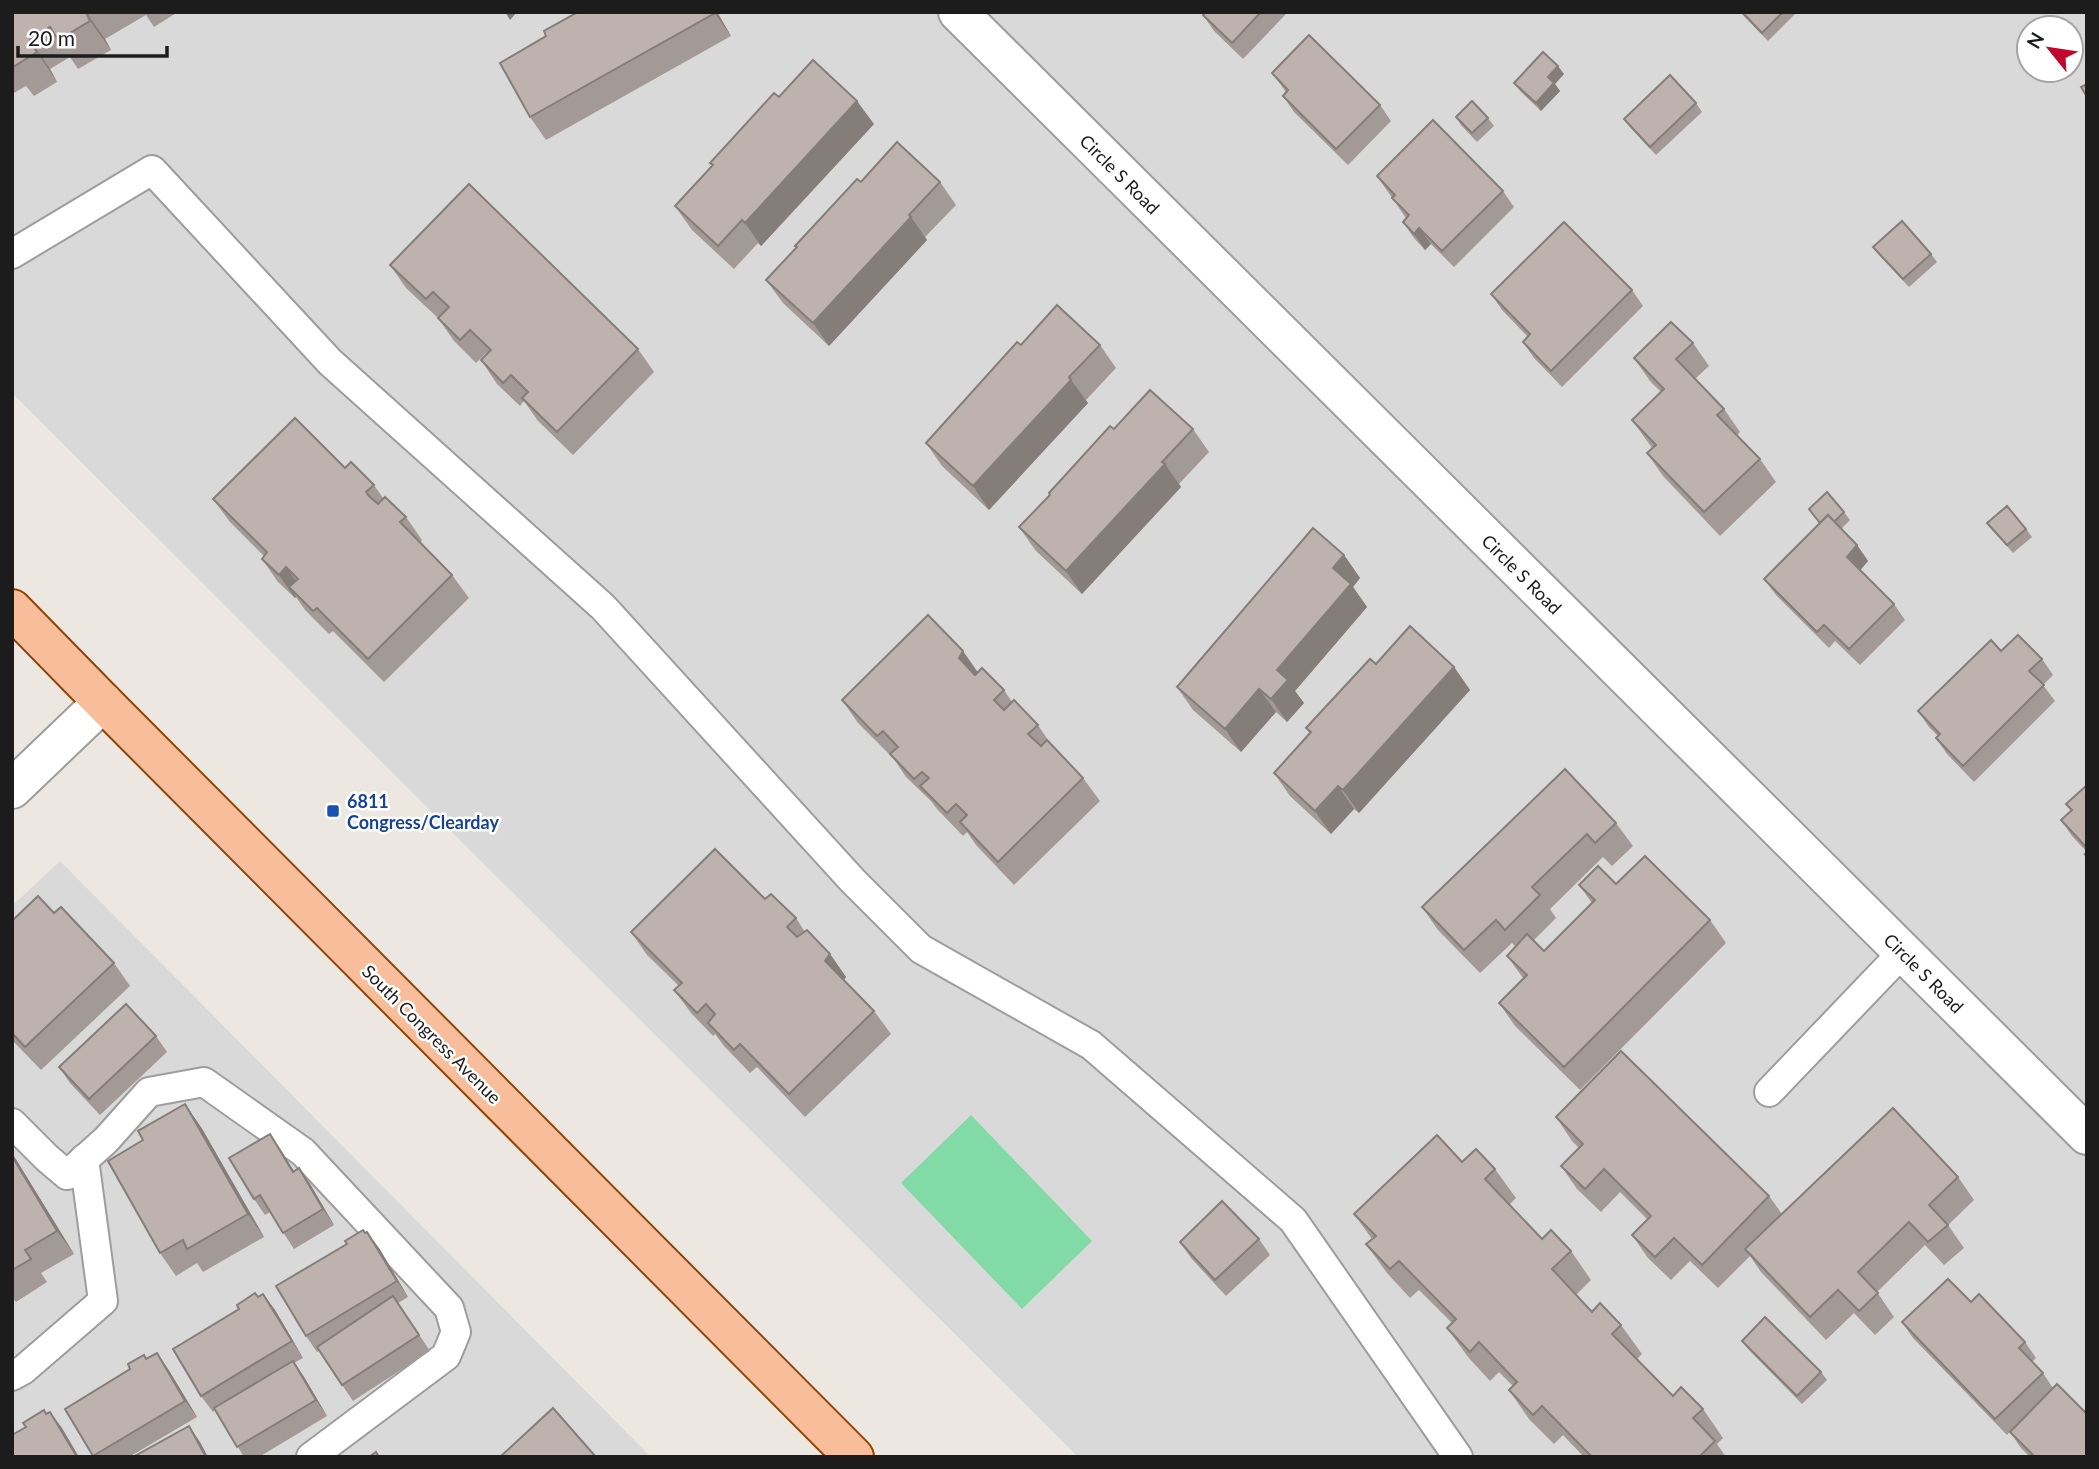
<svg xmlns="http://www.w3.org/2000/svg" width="2099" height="1469" font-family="Lato,sans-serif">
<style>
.residential{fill:#dad9d9;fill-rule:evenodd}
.pitch{fill:#82daa7}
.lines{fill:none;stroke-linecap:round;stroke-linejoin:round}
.lane-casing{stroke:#9d9d9d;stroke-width:32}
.street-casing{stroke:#9d9d9d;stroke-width:42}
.primary-casing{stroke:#8f4605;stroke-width:42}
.lane{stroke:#fff;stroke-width:28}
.street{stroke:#fff;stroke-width:38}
.primary{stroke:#f8be9c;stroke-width:38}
.wall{fill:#a39996}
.shaded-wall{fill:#847d7a}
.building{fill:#bdb2ae;stroke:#847d7a;stroke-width:2}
.transit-dot{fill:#1a4fb4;stroke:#fff;stroke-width:2.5}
.labels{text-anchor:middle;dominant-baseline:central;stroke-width:5;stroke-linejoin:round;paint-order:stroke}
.street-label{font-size:18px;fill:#1c1c1c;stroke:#fff}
.transit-label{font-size:18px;font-weight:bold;fill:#164399;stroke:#fff;text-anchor:start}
</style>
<rect width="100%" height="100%" fill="#ede7e2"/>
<g class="residential">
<path d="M 12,12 L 2087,12 L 2087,1457 L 1078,1457 L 12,393 ZM 2029,28 L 2071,28 L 2071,70 L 2029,70 Z"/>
<path d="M 60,861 L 651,1457 L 12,1457 L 12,906 Z"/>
</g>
<path class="pitch" d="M 971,1115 L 1092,1241 L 1022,1309 L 901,1183 Z"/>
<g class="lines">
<g class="lane-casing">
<g id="lane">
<path d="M 12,254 L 152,170 L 330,362 L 603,607 L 853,881 L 921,949 L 1091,1045 L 1293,1220 L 1458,1457"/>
<path d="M 1769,1092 L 1903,952"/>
<path d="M 12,1123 L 47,1158 L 67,1175 L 106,1140 L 149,1092 L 204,1082 L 303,1152 L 449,1308 L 456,1332 L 446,1356 L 311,1457"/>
<path d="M 12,1376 L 23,1370 L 103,1301 L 84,1159"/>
</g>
</g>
<g class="street-casing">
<g id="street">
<path d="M 958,12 L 2087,1135"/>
<path d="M 12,789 L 103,702"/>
</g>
</g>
<g class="primary-casing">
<path id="primary" d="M 12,609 L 103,702 L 854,1457"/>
</g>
<use href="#lane" class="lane"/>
<use href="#street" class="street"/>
<use href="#primary" class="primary"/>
</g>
<g class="wall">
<path d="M 12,12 L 178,12 L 154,27 L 146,15 L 105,39 L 111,50 L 78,69 L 70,57 L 50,69 L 57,82 L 34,96 L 26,86 L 12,94 Z"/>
<path d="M 578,12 L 717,12 L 731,36 L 546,140 L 530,117 L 546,36 Z"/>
<path d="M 1205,12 L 1288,12 L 1243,59 L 1214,31 L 1203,15 Z"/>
<path d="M 1740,12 L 1797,12 L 1768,41 Z"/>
<path d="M 1272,73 L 1380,105 L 1391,121 L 1348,165 L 1294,112 L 1283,96 L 1286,92 Z"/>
<path d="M 1564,74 L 1555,84 L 1560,91 L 1541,111 L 1520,91 L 1514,83 Z"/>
<path d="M 1696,103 L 1702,112 L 1656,155 L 1630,127 L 1624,119 Z"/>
<path d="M 1456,117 L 1488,118 L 1494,126 L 1477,142 L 1461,125 Z"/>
<path d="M 874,124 L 761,246 L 758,243 L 734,269 L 692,230 L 675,206 L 713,166 L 710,163 Z"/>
<path d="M 1377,176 L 1503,191 L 1514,207 L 1454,267 L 1431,244 L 1425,250 L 1414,238 L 1403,222 L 1406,218 Z"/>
<path d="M 861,182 L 940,182 L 956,205 L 925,237 L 927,240 L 829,346 L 783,303 L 766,280 Z"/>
<path d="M 1873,247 L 1931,254 L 1937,262 L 1909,287 L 1879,255 Z"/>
<path d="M 390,265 L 638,349 L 654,372 L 573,455 L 538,421 L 524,401 L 520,406 L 497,384 L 481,360 L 487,354 L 486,353 L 476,363 L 454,341 L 438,318 L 406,288 Z"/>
<path d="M 1632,290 L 1643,306 L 1562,387 L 1534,358 L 1523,342 L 1528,337 L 1502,310 L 1491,294 Z"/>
<path d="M 1693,343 L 1709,366 L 1695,379 L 1724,409 L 1740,432 L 1737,435 L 1760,459 L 1776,482 L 1720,536 L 1663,476 L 1647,453 L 1652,448 L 1632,420 L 1661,392 L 1650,381 L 1634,358 Z"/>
<path d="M 1021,345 L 1100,345 L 1116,368 L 1086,400 L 1088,403 L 989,510 L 942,466 L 926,443 Z"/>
<path d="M 1114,429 L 1193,429 L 1209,452 L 1179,484 L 1181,487 L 1082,594 L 1036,551 L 1019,527 Z"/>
<path d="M 345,468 L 374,485 L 383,498 L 406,517 L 422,540 L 420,542 L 452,575 L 469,598 L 384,682 L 333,631 L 329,634 L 305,610 L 296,597 L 295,598 L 278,582 L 262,559 L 264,556 L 230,522 L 213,499 Z"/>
<path d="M 1809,509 L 1844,512 L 1850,520 L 1841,529 L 1857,545 L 1868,561 L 1860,570 L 1894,604 L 1905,620 L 1860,665 L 1835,641 L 1829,648 L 1776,595 L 1764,579 L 1820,523 Z"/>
<path d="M 1987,523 L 2026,529 L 2032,537 L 2013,553 Z"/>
<path d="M 1344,555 L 1360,578 L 1353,587 L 1367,607 L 1295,691 L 1304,703 L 1287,722 L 1276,712 L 1241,752 L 1193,710 L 1177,687 Z"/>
<path d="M 2001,651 L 2042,659 L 2053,675 L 2043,685 L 2055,701 L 1974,782 L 1947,754 L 1936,738 L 1938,736 L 1929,727 L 1918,711 Z"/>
<path d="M 1376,664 L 1454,667 L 1470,690 L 1359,813 L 1354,809 L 1331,834 L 1290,796 L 1274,773 L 1310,734 L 1306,728 Z"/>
<path d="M 978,672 L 1004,690 L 1012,702 L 1038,725 L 1052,746 L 1083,778 L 1100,801 L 1014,885 L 976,845 L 967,832 L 963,836 L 937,809 L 931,801 L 906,777 L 894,759 L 858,723 L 842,700 Z"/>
<path d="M 1565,769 L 1616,823 L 1633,846 L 1612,866 L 1603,857 L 1550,909 L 1556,918 L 1534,940 L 1544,951 L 1592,903 L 1579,885 L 1616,884 L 1710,920 L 1726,943 L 1580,1090 L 1515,1026 L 1499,1003 L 1523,978 L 1507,956 L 1516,947 L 1512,943 L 1480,973 L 1438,930 L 1422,907 Z"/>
<path d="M 2087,785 L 2087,859 L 2083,854 L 2086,851 L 2072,836 L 2061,820 L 2071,811 L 2066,804 Z"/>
<path d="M 54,913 L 114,963 L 130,986 L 41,1070 L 12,1040 L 12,921 Z"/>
<path d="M 796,918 L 805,932 L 830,954 L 846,977 L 843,980 L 874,1011 L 891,1034 L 805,1117 L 757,1067 L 750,1073 L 724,1046 L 715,1034 L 713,1036 L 691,1013 L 674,990 L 679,986 L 647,955 L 631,932 Z"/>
<path d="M 156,1036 L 167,1052 L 100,1115 L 70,1083 L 59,1067 Z"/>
<path d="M 1556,1117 L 1769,1196 L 1782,1214 L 1958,1177 L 1974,1200 L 1948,1225 L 1964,1248 L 1944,1265 L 1925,1245 L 1877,1292 L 1894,1317 L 1875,1335 L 1854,1313 L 1826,1340 L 1761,1272 L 1750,1256 L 1718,1288 L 1690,1261 L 1671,1280 L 1648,1258 L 1632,1235 L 1648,1220 L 1620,1192 L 1601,1212 L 1577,1189 L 1561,1166 L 1579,1148 L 1572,1141 Z"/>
<path d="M 201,1127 L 264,1237 L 203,1272 L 197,1263 L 176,1276 L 160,1253 Z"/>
<path d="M 270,1134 L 294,1171 L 310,1184 L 334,1225 L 294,1249 L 270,1212 L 265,1215 L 254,1199 Z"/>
<path d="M 12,1153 L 74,1254 L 41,1273 L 47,1282 L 16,1302 L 12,1297 Z"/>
<path d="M 1495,1169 L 1516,1198 L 1509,1205 L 1542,1239 L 1571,1251 L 1591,1280 L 1576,1295 L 1592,1312 L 1621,1325 L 1642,1354 L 1637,1359 L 1673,1396 L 1703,1409 L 1723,1438 L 1717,1444 L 1726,1457 L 1584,1457 L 1563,1435 L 1554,1444 L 1529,1419 L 1509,1390 L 1513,1386 L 1499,1372 L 1490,1381 L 1468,1357 L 1447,1328 L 1452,1323 L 1419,1290 L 1410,1298 L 1387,1273 L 1366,1244 L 1372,1239 L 1354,1214 Z"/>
<path d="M 1259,1239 L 1270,1255 L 1226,1296 L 1191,1258 L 1180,1242 Z"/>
<path d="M 379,1248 L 408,1297 L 398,1303 L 430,1351 L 353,1401 L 319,1351 L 317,1352 L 306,1336 Z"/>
<path d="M 263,1294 L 275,1310 L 303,1358 L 294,1363 L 304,1377 L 327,1416 L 259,1457 L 244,1457 L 215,1410 L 213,1412 L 201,1396 L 239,1309 Z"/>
<path d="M 1971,1302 L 2025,1342 L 2036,1358 L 2032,1362 L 2043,1373 L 2053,1388 L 2087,1457 L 2030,1457 L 2021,1448 L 2010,1432 L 2013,1428 L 2007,1435 L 1913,1338 L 1902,1322 Z"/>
<path d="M 1742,1341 L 1821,1372 L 1827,1380 L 1802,1404 L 1748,1349 Z"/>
<path d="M 147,1359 L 168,1369 L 197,1417 L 129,1457 L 94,1457 L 65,1409 Z"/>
</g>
<g class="shaded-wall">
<path d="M 86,12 L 105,39 L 111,50 L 90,21 Z"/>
<path d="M 505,12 L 517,12 L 510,20 Z"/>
<path d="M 714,12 L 717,12 L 731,36 Z"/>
<path d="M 30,40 L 50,69 L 57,82 L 37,52 Z"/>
<path d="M 1558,66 L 1564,74 L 1555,84 L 1560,91 L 1541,111 L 1536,103 L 1548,77 Z"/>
<path d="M 857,101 L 874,124 L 761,246 L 745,223 Z"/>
<path d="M 911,217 L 927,240 L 829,346 L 813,323 Z"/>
<path d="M 1419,228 L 1431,244 L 1425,250 L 1414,234 Z"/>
<path d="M 1071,380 L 1088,403 L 989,510 L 973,486 Z"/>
<path d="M 1165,464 L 1181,487 L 1082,594 L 1066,571 Z"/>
<path d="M 1857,545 L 1868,561 L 1858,573 L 1847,557 Z"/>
<path d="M 1344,555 L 1360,578 L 1353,587 L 1367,607 L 1295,691 L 1304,703 L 1287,722 L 1271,699 L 1277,670 L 1333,568 Z"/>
<path d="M 286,567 L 302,590 L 289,587 L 296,597 L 295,598 L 279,575 Z"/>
<path d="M 963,651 L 979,674 L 975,681 L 959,658 Z"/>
<path d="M 1454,667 L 1470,690 L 1359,813 L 1343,790 Z"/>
<path d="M 1259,689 L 1276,712 L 1241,752 L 1225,729 Z"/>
<path d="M 1338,786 L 1354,809 L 1331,834 L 1315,811 Z"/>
<path d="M 830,954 L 846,977 L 841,984 L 825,961 Z"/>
<path d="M 185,1104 L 201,1127 L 264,1237 L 248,1214 Z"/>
<path d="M 270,1134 L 281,1150 L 304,1188 L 293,1172 Z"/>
<path d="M 12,1153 L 74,1254 L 57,1231 L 12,1156 Z"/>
<path d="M 299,1168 L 310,1184 L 334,1225 L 323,1209 Z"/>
<path d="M 367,1232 L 379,1248 L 408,1297 L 397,1281 Z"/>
<path d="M 263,1294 L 275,1310 L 303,1358 L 292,1341 Z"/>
<path d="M 157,1353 L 168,1369 L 197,1417 L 185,1401 Z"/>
<path d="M 293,1361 L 304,1377 L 327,1416 L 316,1400 Z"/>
<path d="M 50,1412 L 62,1428 L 79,1457 L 77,1457 Z"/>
<path d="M 189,1426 L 200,1442 L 208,1457 L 206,1457 Z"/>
</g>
<g class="building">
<path d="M 12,12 L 86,12 L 90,21 L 58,40 L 50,27 L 30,40 L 37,52 L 13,67 L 12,65 Z"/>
<path d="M 578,12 L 714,12 L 715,13 L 530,117 L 500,63 L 546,36 L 544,31 Z"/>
<path d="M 1205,12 L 1261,12 L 1232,43 L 1203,15 Z"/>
<path d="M 1742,12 L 1783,12 L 1762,33 Z"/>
<path d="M 1309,35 L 1380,105 L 1336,149 L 1283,96 L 1288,90 L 1272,73 Z"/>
<path d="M 1543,52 L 1558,66 L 1548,77 L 1554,83 L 1536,103 L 1514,83 Z"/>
<path d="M 813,60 L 857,101 L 745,223 L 742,220 L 718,246 L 675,206 L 713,165 L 710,163 L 774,93 L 779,97 Z"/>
<path d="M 1670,75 L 1696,103 L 1650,147 L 1624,119 Z"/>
<path d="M 2087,84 L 2087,97 L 2081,87 Z"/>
<path d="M 1472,101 L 1488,118 L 1472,133 L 1456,117 Z"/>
<path d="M 1433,120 L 1503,191 L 1442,251 L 1419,228 L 1414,234 L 1403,222 L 1409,215 L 1392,198 L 1395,195 L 1377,176 Z"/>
<path d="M 897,142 L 940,182 L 909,215 L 911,217 L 813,323 L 766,280 L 797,247 L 795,246 L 857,179 L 861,182 Z"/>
<path d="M 469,184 L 638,349 L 557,432 L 522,398 L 528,392 L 511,375 L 503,383 L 481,360 L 491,350 L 470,330 L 460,340 L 438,318 L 449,307 L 433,292 L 426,299 L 390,265 Z"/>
<path d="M 1902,221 L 1931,254 L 1903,279 L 1873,247 Z"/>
<path d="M 1564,222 L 1632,290 L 1551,371 L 1523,342 L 1530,334 L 1491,294 Z"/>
<path d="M 1057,305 L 1100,345 L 1069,377 L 1071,380 L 973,486 L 926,443 L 1017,342 L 1021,345 Z"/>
<path d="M 1671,322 L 1693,343 L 1676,359 L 1724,409 L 1717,415 L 1760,459 L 1704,512 L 1647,453 L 1656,445 L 1632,420 L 1664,389 L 1634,358 Z"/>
<path d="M 1150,390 L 1193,429 L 1162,462 L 1165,464 L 1066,571 L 1019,527 L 1050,495 L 1049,493 L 1110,426 L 1114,429 Z"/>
<path d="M 295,418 L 345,468 L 351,462 L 374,485 L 366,492 L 369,496 L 378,504 L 385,497 L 406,517 L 400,522 L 452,575 L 368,659 L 317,608 L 313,611 L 289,587 L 298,579 L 286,567 L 279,575 L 262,559 L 267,552 L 213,499 Z"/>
<path d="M 1827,492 L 1844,512 L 1834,522 L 1828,515 L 1820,523 L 1809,509 Z"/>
<path d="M 2007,506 L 2026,529 L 2007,545 L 1987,523 Z"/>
<path d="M 1828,515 L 1857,545 L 1847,557 L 1894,604 L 1849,649 L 1824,625 L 1817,632 L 1764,579 Z"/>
<path d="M 1313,528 L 1344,555 L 1333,568 L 1351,584 L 1277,670 L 1288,680 L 1271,699 L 1259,689 L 1225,729 L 1177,687 Z"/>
<path d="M 928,615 L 963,651 L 959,658 L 975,675 L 982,668 L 1004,690 L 994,700 L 1004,710 L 1014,700 L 1038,725 L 1028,734 L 1041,746 L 1047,740 L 1083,778 L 998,862 L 960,822 L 967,815 L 956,804 L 947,813 L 920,786 L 929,778 L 922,772 L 914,779 L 890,754 L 898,747 L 883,731 L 877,736 L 842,700 Z"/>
<path d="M 1410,626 L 1454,667 L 1343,790 L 1338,786 L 1315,811 L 1274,773 L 1311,732 L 1306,728 L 1370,659 L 1376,664 Z"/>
<path d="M 2018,635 L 2042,659 L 2029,671 L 2044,685 L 1963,766 L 1936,738 L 1940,734 L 1918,711 L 1991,640 L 2001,651 Z"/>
<path d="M 1565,769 L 1616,823 L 1595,843 L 1587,834 L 1532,887 L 1540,895 L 1505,930 L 1496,920 L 1464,950 L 1422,907 Z"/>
<path d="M 2087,785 L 2087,848 L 2061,820 L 2072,810 L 2066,804 Z"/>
<path d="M 715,849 L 765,899 L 771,894 L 796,918 L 787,927 L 797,937 L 807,930 L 830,954 L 825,961 L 874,1011 L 789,1094 L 740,1044 L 734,1050 L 708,1023 L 715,1014 L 706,1004 L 697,1013 L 674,990 L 682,983 L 631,932 Z"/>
<path d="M 1645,856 L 1710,920 L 1564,1067 L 1499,1003 L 1527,975 L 1507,956 L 1527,934 L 1544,951 L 1595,900 L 1579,885 L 1598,866 L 1616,884 Z"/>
<path d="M 38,896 L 54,913 L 61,907 L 114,963 L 25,1047 L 12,1033 L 12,921 Z"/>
<path d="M 126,1004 L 156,1036 L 89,1099 L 59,1067 Z"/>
<path d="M 1621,1051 L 1769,1196 L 1702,1265 L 1674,1238 L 1655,1257 L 1632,1235 L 1651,1216 L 1604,1169 L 1585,1189 L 1561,1166 L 1583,1144 L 1556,1117 Z"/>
<path d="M 185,1104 L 248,1214 L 187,1249 L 183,1240 L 160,1253 L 108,1161 L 143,1140 L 138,1131 Z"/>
<path d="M 1893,1108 L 1958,1177 L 1929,1205 L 1948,1225 L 1928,1242 L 1909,1222 L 1858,1272 L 1878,1293 L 1859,1311 L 1838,1290 L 1810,1317 L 1745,1249 Z"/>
<path d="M 270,1134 L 293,1172 L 299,1168 L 323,1209 L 283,1233 L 260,1195 L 254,1199 L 229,1158 Z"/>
<path d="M 1437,1135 L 1462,1162 L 1476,1149 L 1495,1169 L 1485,1179 L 1542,1239 L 1551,1230 L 1571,1251 L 1552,1269 L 1592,1312 L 1600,1303 L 1621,1325 L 1612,1334 L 1673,1396 L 1681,1387 L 1703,1409 L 1693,1418 L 1715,1441 L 1699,1457 L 1592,1457 L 1542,1406 L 1533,1415 L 1509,1390 L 1517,1382 L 1479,1342 L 1470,1352 L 1447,1328 L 1456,1319 L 1399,1261 L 1390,1269 L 1366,1244 L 1376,1236 L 1354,1214 Z"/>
<path d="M 12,1156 L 57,1231 L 25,1250 L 31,1259 L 12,1270 Z"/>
<path d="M 1222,1201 L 1259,1239 L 1215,1280 L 1180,1242 Z"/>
<path d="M 363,1230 L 365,1233 L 367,1232 L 397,1281 L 306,1336 L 276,1286 L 347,1244 L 345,1241 Z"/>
<path d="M 1948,1279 L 1971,1302 L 1979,1294 L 2025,1342 L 2019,1348 L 2043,1373 L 1995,1419 L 1902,1322 Z"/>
<path d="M 255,1293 L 258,1297 L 263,1294 L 292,1341 L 201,1396 L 173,1349 L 239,1309 L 237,1305 Z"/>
<path d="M 393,1296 L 419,1335 L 342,1385 L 317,1347 Z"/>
<path d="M 1765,1317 L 1821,1372 L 1797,1396 L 1742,1341 Z"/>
<path d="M 157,1353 L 185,1401 L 93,1456 L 65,1409 L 130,1369 L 128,1364 L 144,1355 L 146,1359 Z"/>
<path d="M 293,1361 L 316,1400 L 237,1447 L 214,1408 Z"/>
<path d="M 2057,1384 L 2085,1412 L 2087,1410 L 2087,1457 L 2035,1457 L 2010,1432 Z"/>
<path d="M 553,1408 L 596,1457 L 500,1457 Z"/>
<path d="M 44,1410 L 46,1414 L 50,1412 L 77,1457 L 12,1457 L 12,1435 L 26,1427 L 23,1423 Z"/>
<path d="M 189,1426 L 206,1457 L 133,1457 Z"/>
<path d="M 376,1452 L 379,1457 L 369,1457 Z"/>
</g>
<rect class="transit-dot" x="326" y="804" width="14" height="14" rx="3.5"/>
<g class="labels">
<g class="street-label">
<text transform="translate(1120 174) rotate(45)">Circle S Road</text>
<text transform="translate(1522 574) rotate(45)">Circle S Road</text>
<text transform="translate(1924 973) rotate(45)">Circle S Road</text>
<text transform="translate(432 1034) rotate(45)">South Congress Avenue</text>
</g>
<g class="transit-label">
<text x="347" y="801">6811<tspan x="347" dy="21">Congress/Clearday</tspan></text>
</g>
</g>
<rect width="2099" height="1469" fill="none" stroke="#1c1c1c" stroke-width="28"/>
<g transform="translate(2050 49) rotate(300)"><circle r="33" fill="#ffffff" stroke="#a4a4a4" stroke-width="2"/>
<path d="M0-5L12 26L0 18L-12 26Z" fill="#c1072b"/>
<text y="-10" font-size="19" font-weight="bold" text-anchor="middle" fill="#1c1c1c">N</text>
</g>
<path d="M18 46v10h149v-10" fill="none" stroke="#1c1c1c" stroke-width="3.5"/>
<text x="28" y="46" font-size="21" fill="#1c1c1c" stroke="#ffffff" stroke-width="5" paint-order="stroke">20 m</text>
</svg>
